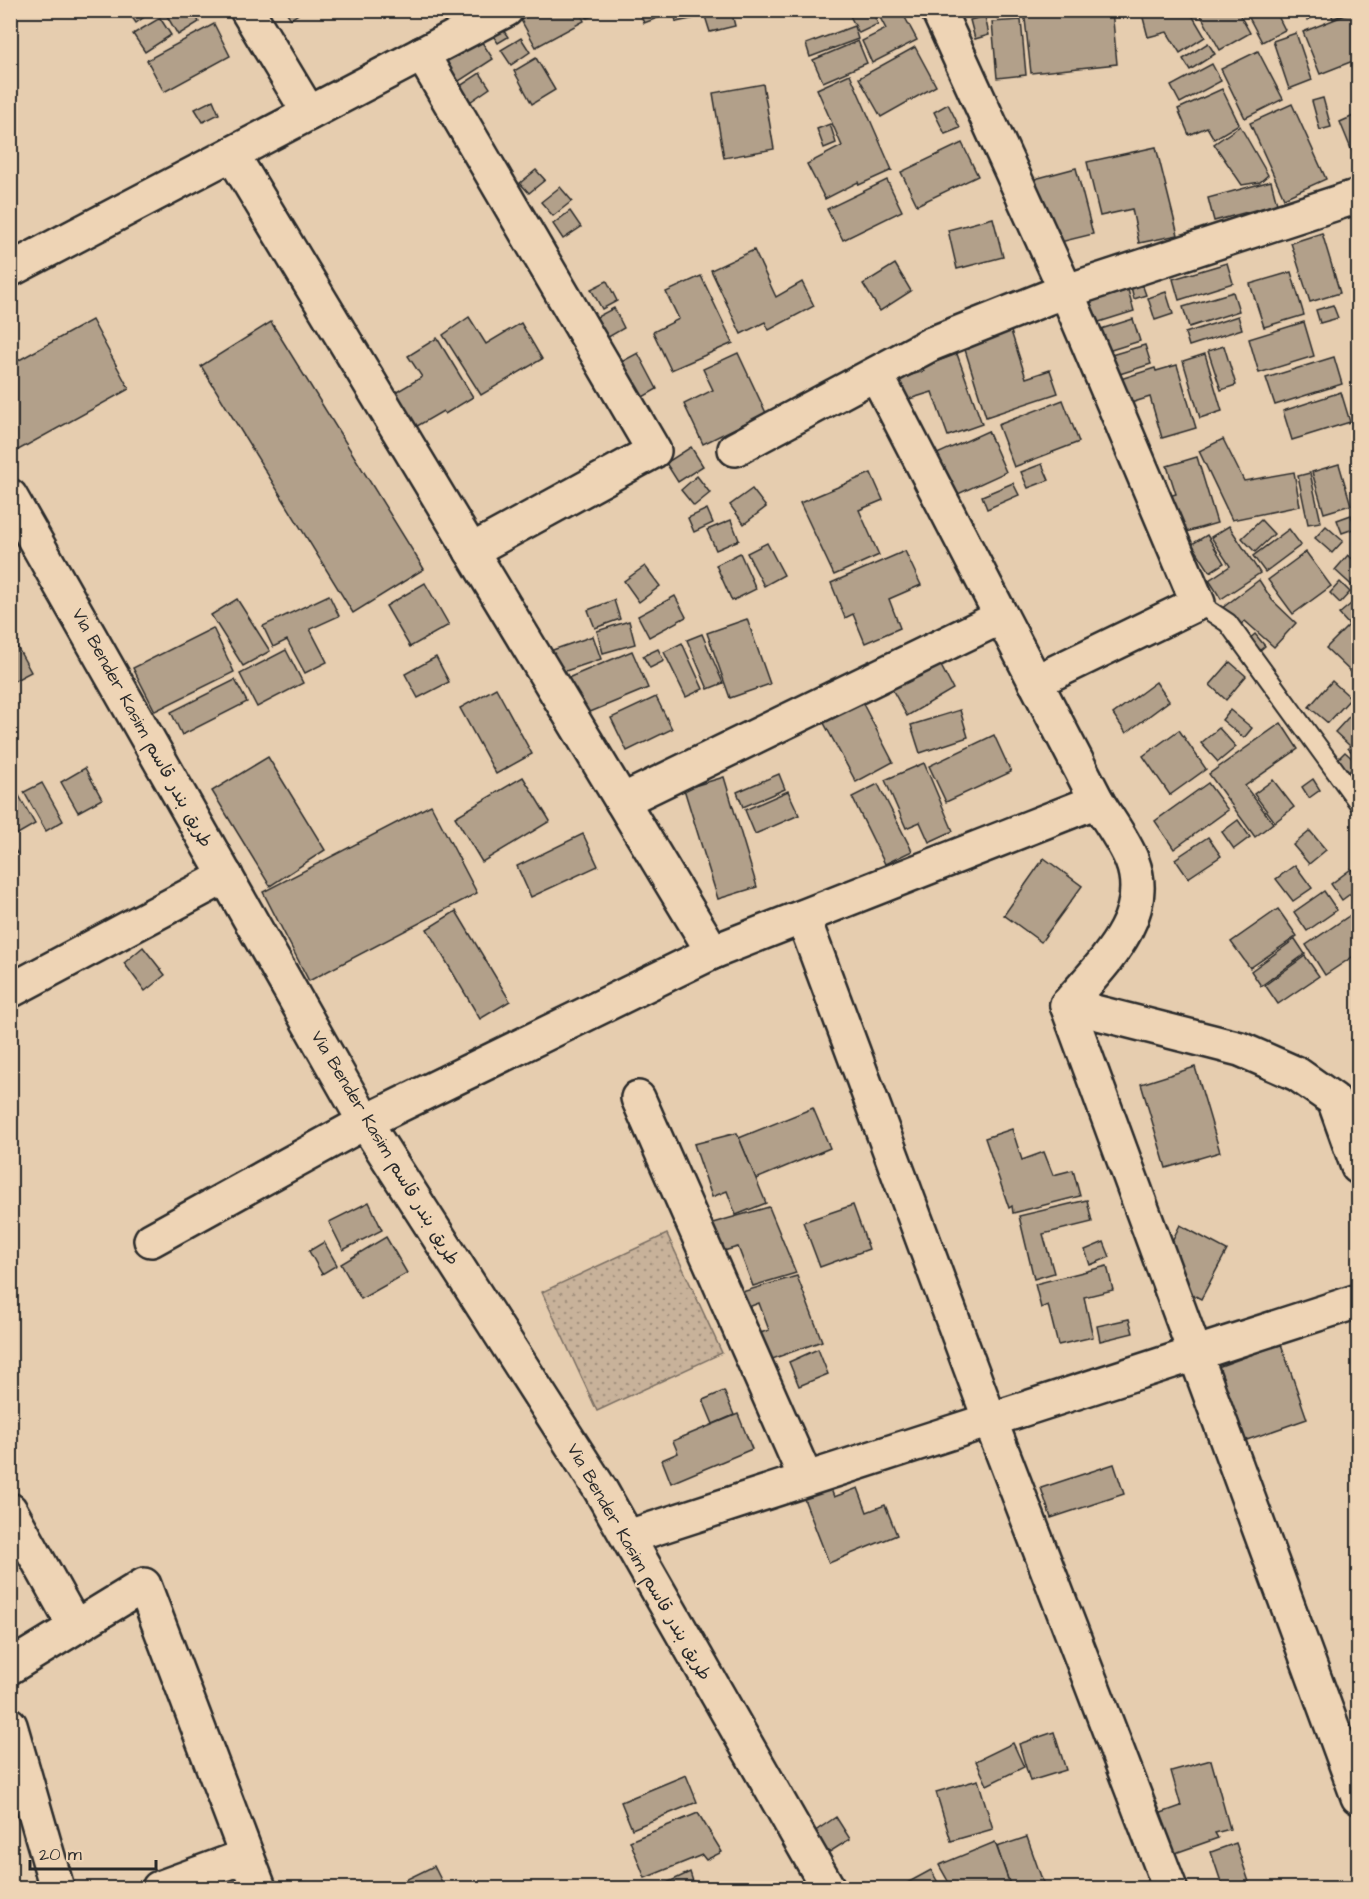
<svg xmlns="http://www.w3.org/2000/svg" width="1369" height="1899" font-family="'Architects Daughter','Playpen Sans Arabic',sans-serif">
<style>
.grass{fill:url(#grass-dots);stroke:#7a6e62;stroke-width:1.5}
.building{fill:#b2a08a;stroke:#2b2b2b;stroke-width:1.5}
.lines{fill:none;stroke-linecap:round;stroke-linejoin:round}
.lane-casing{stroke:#2b2b2b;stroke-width:22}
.street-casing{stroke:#2b2b2b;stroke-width:38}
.secondary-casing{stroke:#2b2b2b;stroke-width:38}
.lane{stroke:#eed4b5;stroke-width:18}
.street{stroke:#eed4b5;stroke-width:33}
.secondary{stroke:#eed4b5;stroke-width:33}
.labels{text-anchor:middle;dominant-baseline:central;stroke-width:4.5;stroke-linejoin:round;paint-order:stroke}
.street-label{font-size:18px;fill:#2b2b2b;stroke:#eed4b5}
</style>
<defs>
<pattern id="grass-dots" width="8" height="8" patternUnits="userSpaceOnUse" patternTransform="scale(1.5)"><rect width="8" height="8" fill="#c8b29a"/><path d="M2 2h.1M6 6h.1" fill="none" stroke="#a3917e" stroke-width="1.8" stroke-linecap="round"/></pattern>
</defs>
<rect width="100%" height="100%" fill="#e6cdaf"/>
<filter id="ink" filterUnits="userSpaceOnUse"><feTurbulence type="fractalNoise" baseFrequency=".0167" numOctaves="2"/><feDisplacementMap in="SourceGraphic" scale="12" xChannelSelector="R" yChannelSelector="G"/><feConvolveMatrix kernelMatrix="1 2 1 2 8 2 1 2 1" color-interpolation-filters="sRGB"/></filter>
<g filter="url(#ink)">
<path class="grass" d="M 667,1234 L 722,1353 L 597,1411 L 542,1292 Z"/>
<g class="building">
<path d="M 127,10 L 150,10 L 151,12 L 136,23 Z"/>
<path d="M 193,10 L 199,22 L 178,35 L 164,11 Z"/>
<path d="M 285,10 L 304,10 L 291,19 Z"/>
<path d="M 539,10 L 579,10 L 584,21 L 536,47 L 521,20 Z"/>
<path d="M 584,10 L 607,10 L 587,18 Z"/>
<path d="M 658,10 L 660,17 L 644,23 L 639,11 Z"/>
<path d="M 674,10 L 731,10 L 735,26 L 710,32 L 705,16 L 676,22 Z"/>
<path d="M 852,10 L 871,10 L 878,24 L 859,33 L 848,12 Z"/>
<path d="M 876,10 L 901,10 L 917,40 L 872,63 L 862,41 L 886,29 Z"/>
<path d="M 1024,10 L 1112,10 L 1117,64 L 1031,73 Z"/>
<path d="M 1141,10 L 1189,10 L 1205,37 L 1180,53 L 1167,32 L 1148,37 Z"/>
<path d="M 1198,10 L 1237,10 L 1250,33 L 1220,50 Z"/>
<path d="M 1245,10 L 1275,10 L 1285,30 L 1262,42 Z"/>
<path d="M 1303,10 L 1324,10 L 1325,11 L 1307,20 Z"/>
<path d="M 1330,10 L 1352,10 L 1333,19 Z"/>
<path d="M 1358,10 L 1358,59 L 1320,74 L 1303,32 Z"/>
<path d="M 985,16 L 989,35 L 975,39 L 970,20 Z"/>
<path d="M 160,18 L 171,35 L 145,52 L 133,34 Z"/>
<path d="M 1021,20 L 1026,75 L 997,78 L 992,22 Z"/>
<path d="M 214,24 L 230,56 L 164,92 L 147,60 Z"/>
<path d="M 854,26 L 858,39 L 810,57 L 806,44 Z"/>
<path d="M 501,27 L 508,37 L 498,43 L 491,33 Z"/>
<path d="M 1296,33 L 1312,80 L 1289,89 L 1273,41 Z"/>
<path d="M 478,36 L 493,59 L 456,83 L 441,60 Z"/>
<path d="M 521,38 L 530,52 L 511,65 L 501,50 Z"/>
<path d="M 858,41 L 867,63 L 823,82 L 813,60 Z"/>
<path d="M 1208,43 L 1215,54 L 1190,70 L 1183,59 Z"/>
<path d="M 915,47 L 936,86 L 881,117 L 859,78 Z"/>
<path d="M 1258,51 L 1283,99 L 1245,118 L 1221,69 Z"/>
<path d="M 536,58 L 555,90 L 532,104 L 514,71 Z"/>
<path d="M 1212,64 L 1221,81 L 1180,103 L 1171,86 Z"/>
<path d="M 480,73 L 490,88 L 464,106 L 454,90 Z"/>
<path d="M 850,74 L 892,170 L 859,185 L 858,182 L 825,199 L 807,164 L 842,146 L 817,89 Z"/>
<path d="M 763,84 L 774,149 L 724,158 L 713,93 Z"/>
<path d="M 1222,89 L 1239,124 L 1214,139 L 1207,127 L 1189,135 L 1178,109 Z"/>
<path d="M 1323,98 L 1331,127 L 1320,130 L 1312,101 Z"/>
<path d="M 213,100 L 219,114 L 203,122 L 195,109 Z"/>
<path d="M 948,104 L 960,128 L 945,134 L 934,112 Z"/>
<path d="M 1292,104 L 1326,179 L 1284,198 L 1250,123 Z"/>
<path d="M 1358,114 L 1358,166 L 1340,122 Z"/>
<path d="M 830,124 L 836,143 L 824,148 L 817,129 Z"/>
<path d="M 1240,126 L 1268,175 L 1260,182 L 1242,185 L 1214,144 Z"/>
<path d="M 962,143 L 978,176 L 917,205 L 901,172 Z"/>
<path d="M 1156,147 L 1178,235 L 1139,243 L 1132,209 L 1100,216 L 1087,162 Z"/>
<path d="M 1076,168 L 1093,234 L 1056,243 L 1058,266 L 1036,269 L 1034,249 L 1012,185 Z"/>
<path d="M 536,170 L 545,180 L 529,193 L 520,183 Z"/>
<path d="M 887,180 L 902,211 L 843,240 L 827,209 Z"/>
<path d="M 1271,181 L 1277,204 L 1214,221 L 1208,198 Z"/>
<path d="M 560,187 L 572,201 L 553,216 L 541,202 Z"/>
<path d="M 570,211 L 581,227 L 563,239 L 553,224 Z"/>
<path d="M 993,218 L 1003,257 L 957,269 L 948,230 Z"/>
<path d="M 1322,233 L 1340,293 L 1310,302 L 1291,243 Z"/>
<path d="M 754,250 L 776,297 L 802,282 L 814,306 L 769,330 L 765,322 L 741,334 L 711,270 Z"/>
<path d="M 1227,263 L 1233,283 L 1179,300 L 1173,279 Z"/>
<path d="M 895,264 L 911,291 L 880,311 L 863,284 Z"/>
<path d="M 1291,272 L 1304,315 L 1264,327 L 1250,284 Z"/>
<path d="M 701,276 L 733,343 L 671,370 L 653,332 L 679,319 L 666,292 Z"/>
<path d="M 607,281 L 617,301 L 602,309 L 591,289 Z"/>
<path d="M 1142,284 L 1146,295 L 1134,299 L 1131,287 Z"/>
<path d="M 1128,290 L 1134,311 L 1083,327 L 1077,306 Z"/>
<path d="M 1166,292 L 1173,314 L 1155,320 L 1148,298 Z"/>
<path d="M 1233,292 L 1239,311 L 1189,327 L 1183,307 Z"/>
<path d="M 1333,305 L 1338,318 L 1320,323 L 1316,310 Z"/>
<path d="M 614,308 L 624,328 L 605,339 L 595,318 Z"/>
<path d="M 1238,316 L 1242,329 L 1189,346 L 1185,333 Z"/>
<path d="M 469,317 L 486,344 L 521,323 L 542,359 L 481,395 L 443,335 Z"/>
<path d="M 1133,319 L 1140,341 L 1095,355 L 1088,333 Z"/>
<path d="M 92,320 L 129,389 L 11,454 L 10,365 Z"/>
<path d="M 271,322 L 424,569 L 353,613 L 201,366 Z"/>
<path d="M 1304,322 L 1314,356 L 1259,373 L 1249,339 Z"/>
<path d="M 1009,325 L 1026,378 L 1050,370 L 1058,393 L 986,417 L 962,340 Z"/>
<path d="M 437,338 L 473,397 L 445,414 L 443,411 L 407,432 L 388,397 L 422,377 L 408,356 Z"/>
<path d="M 1145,345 L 1151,364 L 1104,379 L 1098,359 Z"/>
<path d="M 1224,346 L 1236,385 L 1221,390 L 1208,351 Z"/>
<path d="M 638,353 L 657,389 L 627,406 L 608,369 Z"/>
<path d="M 738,353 L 766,413 L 703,444 L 684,404 L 713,390 L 703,369 Z"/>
<path d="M 957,354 L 982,424 L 948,436 L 932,392 L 906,400 L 899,379 L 924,371 L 922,367 Z"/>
<path d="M 1205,354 L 1222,411 L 1200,418 L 1183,361 Z"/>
<path d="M 1334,357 L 1342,384 L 1275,405 L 1266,378 Z"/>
<path d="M 1177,365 L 1196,428 L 1162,438 L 1150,397 L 1115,408 L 1108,383 L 1155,368 L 1156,371 Z"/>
<path d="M 1341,392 L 1350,422 L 1292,440 L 1283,411 Z"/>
<path d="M 1063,400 L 1079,442 L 1014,467 L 998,425 Z"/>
<path d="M 988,431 L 1006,472 L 945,500 L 926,459 Z"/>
<path d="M 1223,439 L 1244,481 L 1294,472 L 1300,506 L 1232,520 L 1199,451 Z"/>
<path d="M 691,447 L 703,466 L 678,482 L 666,463 Z"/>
<path d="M 1197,457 L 1217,523 L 1169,537 L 1158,499 L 1176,494 L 1167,466 Z"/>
<path d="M 1042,464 L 1049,480 L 1028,488 L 1021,472 Z"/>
<path d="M 1339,464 L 1351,505 L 1324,513 L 1312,472 Z"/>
<path d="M 871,473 L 883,500 L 859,510 L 879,555 L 834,575 L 800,503 Z"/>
<path d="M 1310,473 L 1321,522 L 1308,524 L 1298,476 Z"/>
<path d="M 697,476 L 710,493 L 694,506 L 681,490 Z"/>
<path d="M 1013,483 L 1019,495 L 987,509 L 982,496 Z"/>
<path d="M 752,489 L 766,507 L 744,524 L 730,505 Z"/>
<path d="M 707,509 L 713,523 L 694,532 L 688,518 Z"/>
<path d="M 1351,515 L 1356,528 L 1342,533 L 1337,520 Z"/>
<path d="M 731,520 L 739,540 L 716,550 L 707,530 Z"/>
<path d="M 1261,520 L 1274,534 L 1255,552 L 1242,538 Z"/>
<path d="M 1229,526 L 1260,573 L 1221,599 L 1209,580 L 1230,566 L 1211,537 Z"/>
<path d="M 1326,526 L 1343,541 L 1332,553 L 1315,538 Z"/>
<path d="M 1289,529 L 1301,545 L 1265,572 L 1253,556 Z"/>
<path d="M 1207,535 L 1224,563 L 1210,572 L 1192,544 Z"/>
<path d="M 767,543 L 784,575 L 764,586 L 747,553 Z"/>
<path d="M 905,551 L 921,585 L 889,599 L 900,628 L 865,643 L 853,614 L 845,618 L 831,583 Z"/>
<path d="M 1306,552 L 1331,586 L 1293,614 L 1268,580 Z"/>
<path d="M 740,553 L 756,589 L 732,601 L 716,565 Z"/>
<path d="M 1348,555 L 1358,564 L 1358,591 L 1335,570 Z"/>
<path d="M 645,566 L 660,586 L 639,602 L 624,581 Z"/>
<path d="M 1259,580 L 1272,600 L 1296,623 L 1274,647 L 1245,621 L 1236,628 L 1221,609 Z"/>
<path d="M 1340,582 L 1350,592 L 1340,603 L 1330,593 Z"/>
<path d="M 425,583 L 449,625 L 410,647 L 386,606 Z"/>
<path d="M 329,595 L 339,616 L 310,629 L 327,662 L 305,673 L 287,640 L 273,647 L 263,626 Z"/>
<path d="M 675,596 L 686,617 L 649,637 L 638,616 Z"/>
<path d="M 1358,598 L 1358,667 L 1352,673 L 1326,648 L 1349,625 L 1339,614 Z"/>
<path d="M 237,599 L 270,651 L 243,666 L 211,615 Z"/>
<path d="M 614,600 L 620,619 L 595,628 L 588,610 Z"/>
<path d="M 747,619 L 770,684 L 730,698 L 707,633 Z"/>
<path d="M 629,621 L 635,644 L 603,653 L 597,631 Z"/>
<path d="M 213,628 L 234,672 L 155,711 L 133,668 Z"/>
<path d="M 702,634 L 723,683 L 708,689 L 687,640 Z"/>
<path d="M 1255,634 L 1265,646 L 1249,660 L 1239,648 Z"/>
<path d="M 593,636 L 601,659 L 551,676 L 544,653 Z"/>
<path d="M 15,643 L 31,672 L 10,683 L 10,645 Z"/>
<path d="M 682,643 L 703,689 L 686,697 L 664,652 Z"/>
<path d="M 658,649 L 664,661 L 650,668 L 643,656 Z"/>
<path d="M 286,650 L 303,683 L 257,707 L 240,674 Z"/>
<path d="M 632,651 L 648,688 L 571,720 L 556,683 Z"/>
<path d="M 436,657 L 449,682 L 418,698 L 405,674 Z"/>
<path d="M 939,662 L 953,689 L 907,716 L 892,689 Z"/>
<path d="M 1230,662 L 1246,676 L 1226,700 L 1210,685 Z"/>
<path d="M 235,680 L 247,702 L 182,735 L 171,712 Z"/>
<path d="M 1332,681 L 1351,698 L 1328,723 L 1309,707 Z"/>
<path d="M 1156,682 L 1169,701 L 1126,733 L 1113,714 Z"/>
<path d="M 496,688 L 532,754 L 496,774 L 460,708 Z"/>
<path d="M 656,697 L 672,729 L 627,751 L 611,718 Z"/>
<path d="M 862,702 L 893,762 L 856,782 L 824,723 Z"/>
<path d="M 1357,708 L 1358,709 L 1358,759 L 1348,748 L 1350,746 L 1335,732 Z"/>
<path d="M 960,710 L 968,737 L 920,753 L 911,725 Z"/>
<path d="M 1230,710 L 1252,728 L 1244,738 L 1222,720 Z"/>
<path d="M 1281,723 L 1298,749 L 1245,786 L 1273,823 L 1255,837 L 1209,774 Z"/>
<path d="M 1219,728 L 1236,747 L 1218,762 L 1201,743 Z"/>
<path d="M 1179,730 L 1206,769 L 1170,795 L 1143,756 Z"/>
<path d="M 994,735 L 1011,772 L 946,802 L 929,766 Z"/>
<path d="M 1345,752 L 1357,763 L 1346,775 L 1334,763 Z"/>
<path d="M 268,757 L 325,850 L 270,886 L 212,791 Z"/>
<path d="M 924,763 L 953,831 L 929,842 L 920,822 L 906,828 L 885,780 Z"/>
<path d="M 85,768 L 102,799 L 78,812 L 61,782 Z"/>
<path d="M 1358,772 L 1358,804 L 1343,788 Z"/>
<path d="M 779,774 L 785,789 L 743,807 L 737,792 Z"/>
<path d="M 523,777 L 550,821 L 482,862 L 455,817 Z"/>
<path d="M 724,777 L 757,887 L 718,899 L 684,789 Z"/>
<path d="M 1313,779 L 1320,790 L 1309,798 L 1302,787 Z"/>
<path d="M 1273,780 L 1294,807 L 1275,822 L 1254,794 Z"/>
<path d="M 42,783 L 63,821 L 46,831 L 24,792 Z"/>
<path d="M 1208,783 L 1228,810 L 1174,849 L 1155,821 Z"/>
<path d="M 878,784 L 912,851 L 885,864 L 852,797 Z"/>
<path d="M 788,791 L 799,815 L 755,834 L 745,810 Z"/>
<path d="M 18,794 L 35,824 L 16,835 L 10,825 L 10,798 Z"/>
<path d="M 431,805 L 477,893 L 309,981 L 263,892 Z"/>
<path d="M 1238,820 L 1250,837 L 1234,849 L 1222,832 Z"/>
<path d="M 1310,831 L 1326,850 L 1309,864 L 1293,845 Z"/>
<path d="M 583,834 L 598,866 L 531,897 L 517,866 Z"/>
<path d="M 1208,837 L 1221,856 L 1188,878 L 1175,859 Z"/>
<path d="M 10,843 L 17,853 L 10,857 Z"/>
<path d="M 1044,858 L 1082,886 L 1041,942 L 1004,915 Z"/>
<path d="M 1295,865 L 1312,888 L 1293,901 L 1276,879 Z"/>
<path d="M 1351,869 L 1358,879 L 1358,888 L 1342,900 L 1331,884 Z"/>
<path d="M 1324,891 L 1337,910 L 1307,931 L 1294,912 Z"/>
<path d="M 1278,909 L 1297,936 L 1250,968 L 1231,942 Z"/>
<path d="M 1358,910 L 1358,953 L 1325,975 L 1306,945 Z"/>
<path d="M 456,911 L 510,1001 L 480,1019 L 427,929 Z"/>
<path d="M 1295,939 L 1305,954 L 1261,986 L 1251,971 Z"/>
<path d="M 143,947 L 165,975 L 145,991 L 124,963 Z"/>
<path d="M 1305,956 L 1319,976 L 1278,1004 L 1265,985 Z"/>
<path d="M 1195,1067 L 1220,1152 L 1166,1168 L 1141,1084 Z"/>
<path d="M 813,1108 L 830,1148 L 756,1179 L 739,1138 Z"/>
<path d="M 1012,1129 L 1022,1160 L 1044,1152 L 1053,1175 L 1073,1170 L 1080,1196 L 1013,1213 L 1012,1206 L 1009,1208 L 985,1138 Z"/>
<path d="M 737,1133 L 766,1203 L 736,1215 L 727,1191 L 712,1197 L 694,1144 Z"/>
<path d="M 1087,1200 L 1092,1222 L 1043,1234 L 1054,1273 L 1034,1279 L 1019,1216 Z"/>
<path d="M 369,1202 L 382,1230 L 343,1250 L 329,1222 Z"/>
<path d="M 853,1205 L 869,1249 L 820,1267 L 803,1222 Z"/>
<path d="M 769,1207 L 796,1273 L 753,1286 L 738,1247 L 713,1254 L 702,1226 Z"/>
<path d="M 1180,1225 L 1227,1250 L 1201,1299 L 1155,1275 Z"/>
<path d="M 386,1237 L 407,1273 L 361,1299 L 341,1264 Z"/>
<path d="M 324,1242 L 337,1265 L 322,1274 L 309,1251 Z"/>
<path d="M 1104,1242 L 1110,1257 L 1090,1265 L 1085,1250 Z"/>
<path d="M 1107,1266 L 1113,1290 L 1084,1297 L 1093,1337 L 1058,1345 L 1048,1305 L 1041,1308 L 1035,1284 Z"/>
<path d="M 797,1276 L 822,1341 L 753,1366 L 743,1339 L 769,1330 L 759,1303 L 746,1308 L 742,1292 Z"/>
<path d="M 1129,1319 L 1133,1333 L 1100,1341 L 1097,1326 Z"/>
<path d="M 1281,1344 L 1307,1419 L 1241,1442 L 1215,1368 Z"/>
<path d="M 818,1349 L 828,1374 L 799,1386 L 789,1362 Z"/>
<path d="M 724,1391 L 734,1415 L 713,1424 L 703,1400 Z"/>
<path d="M 738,1414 L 752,1449 L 671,1483 L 662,1460 L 678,1453 L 673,1441 Z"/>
<path d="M 1114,1464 L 1124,1494 L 1051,1518 L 1041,1488 Z"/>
<path d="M 828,1481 L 834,1497 L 858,1488 L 867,1512 L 885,1505 L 897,1535 L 829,1563 L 801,1491 Z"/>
<path d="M 1054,1732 L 1066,1770 L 1030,1781 L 1019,1744 Z"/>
<path d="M 1013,1743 L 1024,1767 L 987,1785 L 976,1761 Z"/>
<path d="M 1211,1760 L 1230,1829 L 1215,1833 L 1218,1838 L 1164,1857 L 1150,1817 L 1181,1806 L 1171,1771 Z"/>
<path d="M 686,1775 L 697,1802 L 632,1829 L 621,1802 Z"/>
<path d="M 978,1780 L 993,1829 L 951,1841 L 936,1792 Z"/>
<path d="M 698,1813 L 722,1852 L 706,1860 L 702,1855 L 645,1878 L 630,1841 Z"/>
<path d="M 836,1817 L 850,1839 L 828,1853 L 814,1832 Z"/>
<path d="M 1027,1837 L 1045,1888 L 1011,1888 L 997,1847 Z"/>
<path d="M 995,1842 L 1011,1888 L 952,1888 L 939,1865 Z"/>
<path d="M 1236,1843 L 1251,1888 L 1223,1888 L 1211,1852 Z"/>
<path d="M 434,1866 L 445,1888 L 397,1888 L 395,1885 Z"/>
<path d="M 931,1870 L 941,1888 L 898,1888 Z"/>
<path d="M 690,1872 L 695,1888 L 656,1888 Z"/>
</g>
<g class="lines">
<g class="lane-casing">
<path id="lane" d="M 1198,603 L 1228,623 L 1358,802"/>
</g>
<g class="street-casing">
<g id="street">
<path d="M 247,10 L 309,113"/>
<path d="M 938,10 L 1066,291 L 1198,603 L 1035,682"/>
<path d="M 422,54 L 654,451 L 471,551"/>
<path d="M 232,154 L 713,952 L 1097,801 L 876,374"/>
<path d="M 10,270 L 506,10"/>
<path d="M 735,449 L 931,344 L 1049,297 L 1358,196"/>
<path d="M 622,801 L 1001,617"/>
<path d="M 1097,801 C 1108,820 1124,840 1132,861 C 1154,918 1100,966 1067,1005 L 1358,1797"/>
<path d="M 803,917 L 990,1420 L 1170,1888"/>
<path d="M 10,991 L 226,876"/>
<path d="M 1067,1005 L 1240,1049 L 1297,1074 L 1334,1100 L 1358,1167"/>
<path d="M 638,1098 L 806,1479"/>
<path d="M 151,1240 L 365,1122 L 713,952"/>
<path d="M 10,1510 L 75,1627"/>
<path d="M 628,1537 L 1358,1301"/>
<path d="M 10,1667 L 144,1585 L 259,1888"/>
<path d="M 10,1725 L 57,1888"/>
<path d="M 159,1888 L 246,1856"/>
</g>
</g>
<g class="secondary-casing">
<path id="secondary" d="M 10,496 L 365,1122 L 600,1489 L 828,1888"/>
</g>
<use href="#lane" class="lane"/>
<use href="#street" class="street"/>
<use href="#secondary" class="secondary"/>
</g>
</g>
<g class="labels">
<g class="street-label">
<text transform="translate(142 728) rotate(61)">Via Bender Kasim طريق بندر قاسم</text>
<text transform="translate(385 1148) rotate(59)">Via Bender Kasim طريق بندر قاسم</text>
<text transform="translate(639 1562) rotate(60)">Via Bender Kasim طريق بندر قاسم</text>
</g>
</g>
<rect width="1369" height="1899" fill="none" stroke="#eed4b5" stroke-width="36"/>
<rect x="18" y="18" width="1333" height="1863" fill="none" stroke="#2b2b2b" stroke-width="2" filter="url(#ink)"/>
<path d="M30 1860v9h126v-9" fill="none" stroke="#2b2b2b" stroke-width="3"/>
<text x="39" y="1860" font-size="18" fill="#2b2b2b" stroke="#eed4b5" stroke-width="4.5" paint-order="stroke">20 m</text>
</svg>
